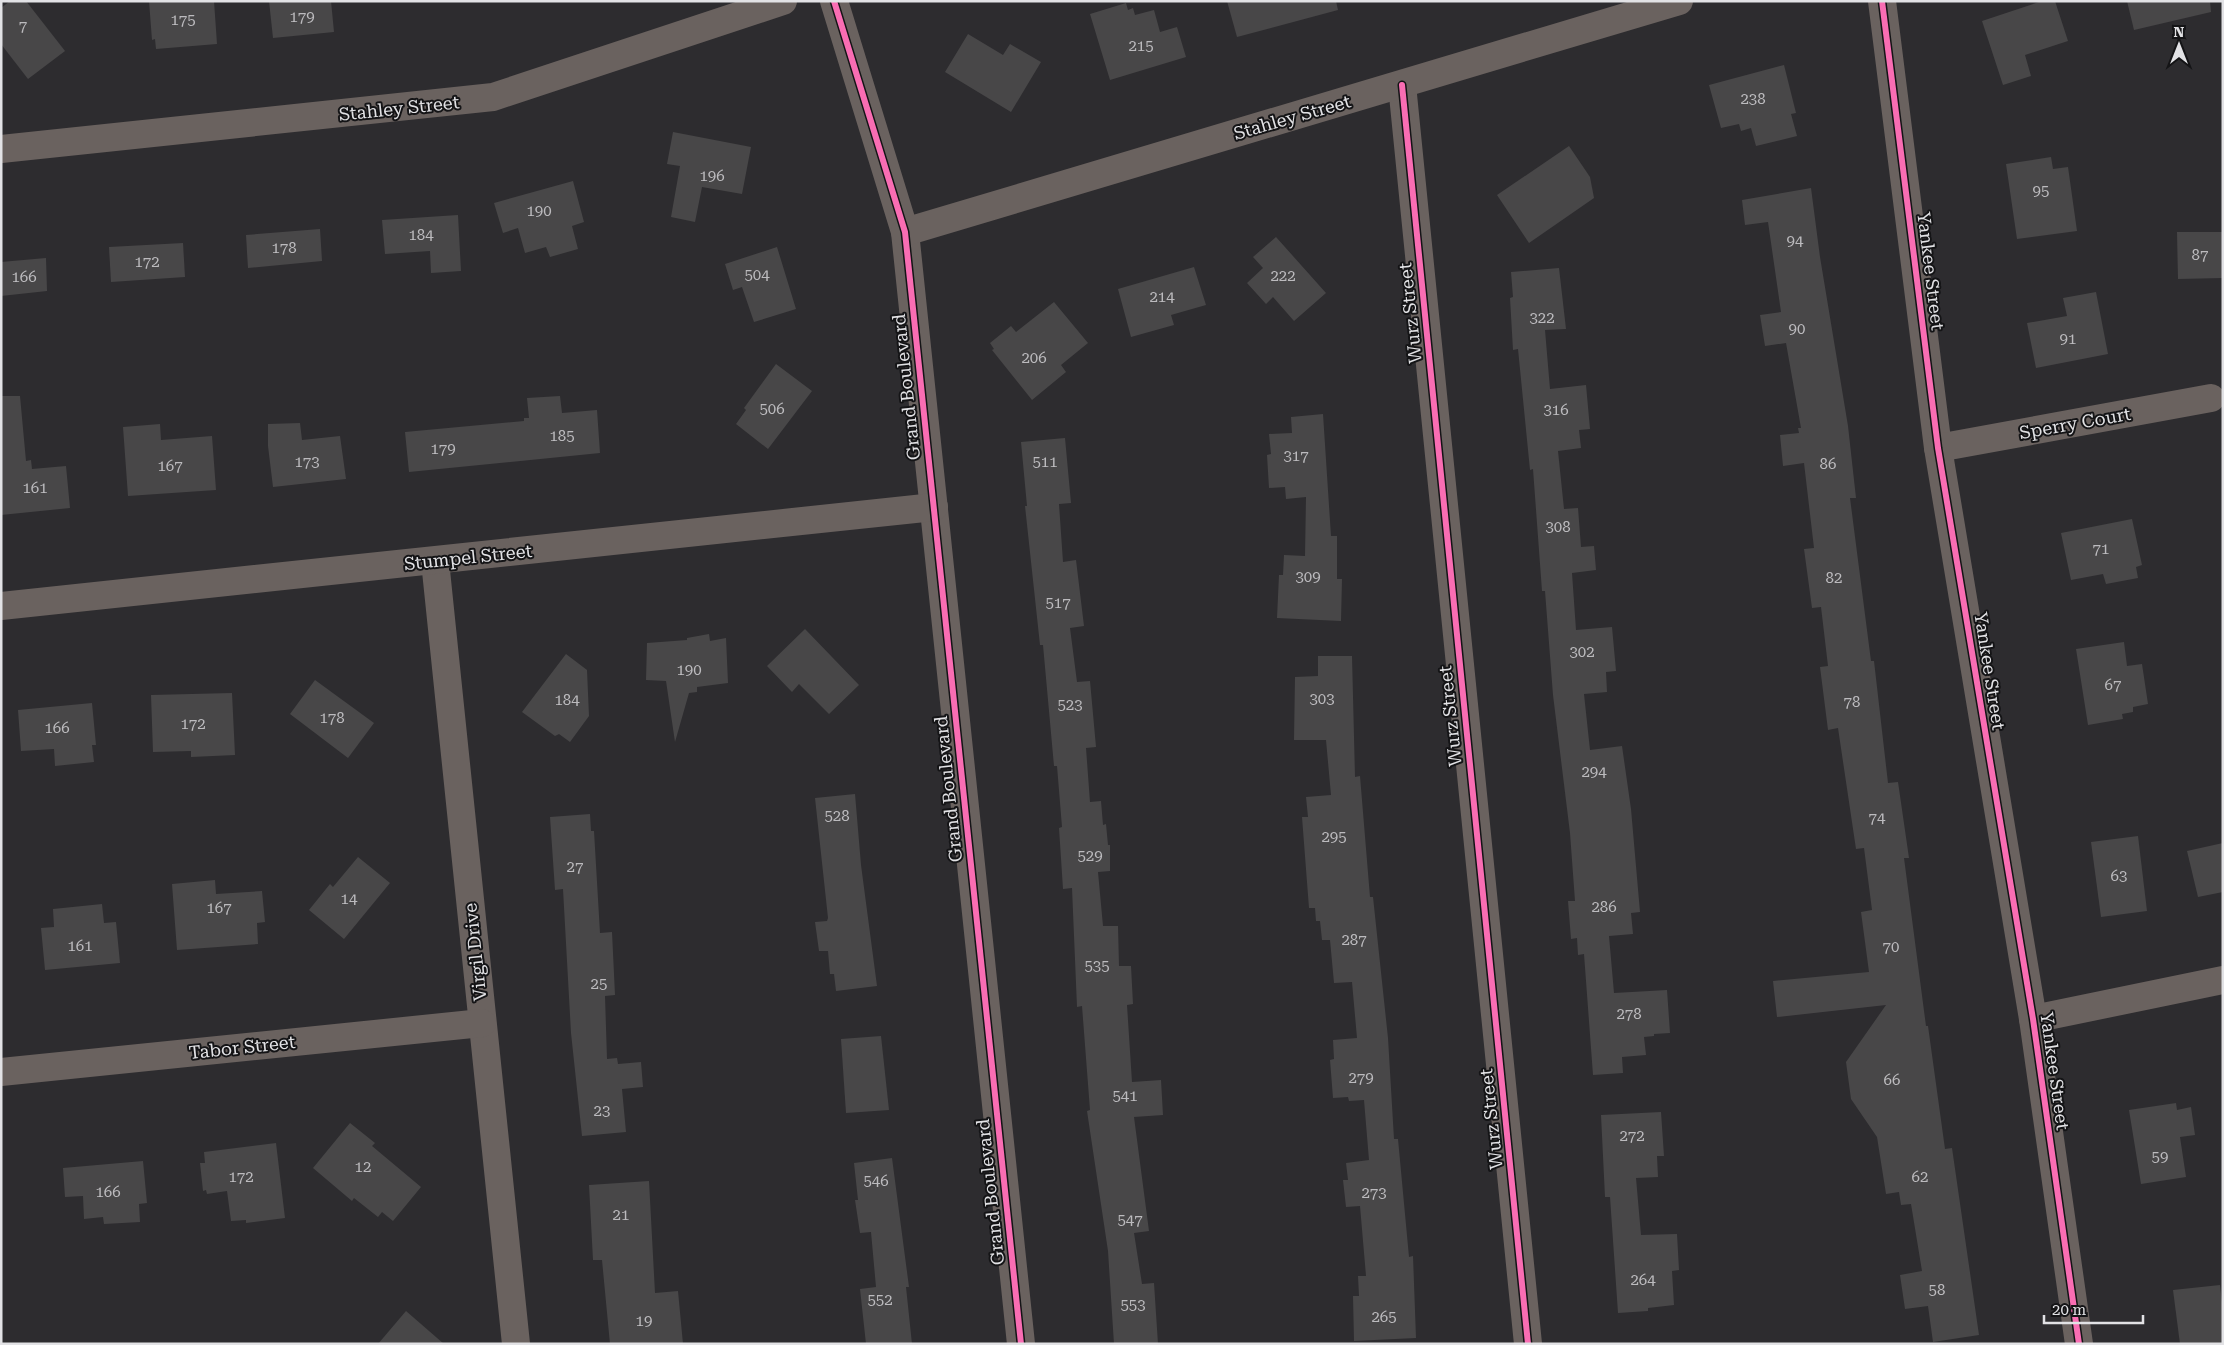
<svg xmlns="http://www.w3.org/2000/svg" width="2224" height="1345" font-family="'Roboto Serif',serif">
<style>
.building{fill:#484748}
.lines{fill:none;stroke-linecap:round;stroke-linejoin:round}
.street{stroke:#6a625f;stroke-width:28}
.cycleway-casing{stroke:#141416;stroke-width:9}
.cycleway{stroke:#f96db3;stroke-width:6}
.labels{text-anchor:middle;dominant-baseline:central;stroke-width:4;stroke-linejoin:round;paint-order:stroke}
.number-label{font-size:15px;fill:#bcbbbe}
.street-label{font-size:18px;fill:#e2e2e5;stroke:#141416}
</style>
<rect width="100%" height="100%" fill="#2d2c2f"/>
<g class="building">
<path d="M 10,1 L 26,1 L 65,51 L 28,79 L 1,44 L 1,8 Z"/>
<path d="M 149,1 L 214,1 L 217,44 L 156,49 L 155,39 L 152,40 Z"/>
<path d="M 269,1 L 331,1 L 334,32 L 273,38 Z"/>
<path d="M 1227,1 L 1336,1 L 1338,10 L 1237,37 Z"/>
<path d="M 2042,1 L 2055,1 L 2068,41 L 2025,55 L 2031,76 L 2003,85 L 1982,21 Z"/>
<path d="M 2127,1 L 2210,1 L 2211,12 L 2134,30 Z"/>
<path d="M 1126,3 L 1128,10 L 1133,8 L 1135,15 L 1154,10 L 1160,32 L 1177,27 L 1186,57 L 1110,80 L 1090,14 Z"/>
<path d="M 968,34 L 1003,55 L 1010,44 L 1041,62 L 1011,112 L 945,72 Z"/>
<path d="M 1784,65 L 1796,113 L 1791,114 L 1797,136 L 1756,146 L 1751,128 L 1741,131 L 1739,124 L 1721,128 L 1709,85 Z"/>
<path d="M 673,132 L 751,147 L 742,194 L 702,187 L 695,222 L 671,217 L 680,166 L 667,164 Z"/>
<path d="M 1569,146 L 1590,177 L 1594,198 L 1529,243 L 1497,195 Z"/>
<path d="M 2051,157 L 2053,169 L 2068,167 L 2077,231 L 2017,239 L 2006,164 Z"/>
<path d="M 573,181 L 584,222 L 572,226 L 578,249 L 550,257 L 546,247 L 525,253 L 518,228 L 503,233 L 494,203 Z"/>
<path d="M 1811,188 L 1820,257 L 1848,426 L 1856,498 L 1850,498 L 1871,661 L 1874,661 L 1888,783 L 1898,782 L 1909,858 L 1904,858 L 1926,1026 L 1928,1026 L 1945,1149 L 1952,1148 L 1979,1335 L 1933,1342 L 1928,1306 L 1905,1309 L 1900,1275 L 1922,1271 L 1911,1204 L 1901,1205 L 1899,1192 L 1886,1194 L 1877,1137 L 1851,1099 L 1846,1062 L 1886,1005 L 1777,1017 L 1773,981 L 1869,972 L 1861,912 L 1872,910 L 1864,848 L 1856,849 L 1838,728 L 1828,730 L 1820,667 L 1828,666 L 1821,607 L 1812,608 L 1804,549 L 1814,548 L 1804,463 L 1783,466 L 1780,435 L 1799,433 L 1798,428 L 1801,428 L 1786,343 L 1765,346 L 1760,315 L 1781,312 L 1768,222 L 1745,225 L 1742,200 Z"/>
<path d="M 458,215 L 461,271 L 431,273 L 430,251 L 385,254 L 382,220 Z"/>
<path d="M 320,229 L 322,261 L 248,268 L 246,235 Z"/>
<path d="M 2177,232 L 2223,232 L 2223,278 L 2178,279 Z"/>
<path d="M 1276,237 L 1326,293 L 1294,321 L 1273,297 L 1266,304 L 1247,283 L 1263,268 L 1253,257 Z"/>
<path d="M 183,243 L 185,277 L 111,282 L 109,247 Z"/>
<path d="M 777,247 L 796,309 L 754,322 L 742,287 L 733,290 L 725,264 Z"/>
<path d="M 46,258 L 47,291 L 1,296 L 1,262 Z"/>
<path d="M 1194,267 L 1206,305 L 1171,315 L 1174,325 L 1131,337 L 1118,289 Z"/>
<path d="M 1559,268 L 1566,329 L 1545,330 L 1550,389 L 1586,385 L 1590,429 L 1579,430 L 1581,448 L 1558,451 L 1564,509 L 1578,508 L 1581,547 L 1594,546 L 1596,570 L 1572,573 L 1576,630 L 1612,627 L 1616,671 L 1606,672 L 1607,692 L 1584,694 L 1590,750 L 1622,746 L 1631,809 L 1640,912 L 1631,913 L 1633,934 L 1609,936 L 1614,993 L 1667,990 L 1670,1033 L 1654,1034 L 1654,1036 L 1644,1037 L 1646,1055 L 1622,1057 L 1623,1073 L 1593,1075 L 1584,954 L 1578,955 L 1577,938 L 1571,939 L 1568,901 L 1575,901 L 1570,833 L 1553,695 L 1545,591 L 1542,591 L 1533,469 L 1530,470 L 1518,349 L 1513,350 L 1510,298 L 1513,297 L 1511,272 Z"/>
<path d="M 2096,292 L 2108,354 L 2036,368 L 2027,323 L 2067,316 L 2063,298 Z"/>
<path d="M 1054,302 L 1088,343 L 1061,365 L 1066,372 L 1032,400 L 992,350 L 994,349 L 990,343 L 1011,326 L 1016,332 Z"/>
<path d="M 776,364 L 812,391 L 768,449 L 736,424 L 746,410 L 744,408 Z"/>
<path d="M 1,396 L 20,396 L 26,461 L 31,460 L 32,469 L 66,466 L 70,508 L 1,515 Z"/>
<path d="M 560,396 L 562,413 L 597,410 L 600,453 L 409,472 L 405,432 L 524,421 L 524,418 L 529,418 L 527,398 Z"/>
<path d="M 1323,414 L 1331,536 L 1337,536 L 1337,579 L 1342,579 L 1341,621 L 1277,618 L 1279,575 L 1283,575 L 1284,555 L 1305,556 L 1306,497 L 1286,499 L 1285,487 L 1269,488 L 1267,455 L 1271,454 L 1269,434 L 1292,433 L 1291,417 Z"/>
<path d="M 300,423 L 302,440 L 340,436 L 346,479 L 273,487 L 268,446 L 268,424 Z"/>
<path d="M 160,424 L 161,440 L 212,436 L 216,490 L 128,496 L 123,427 Z"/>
<path d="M 1065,438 L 1071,503 L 1059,504 L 1063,562 L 1076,560 L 1084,626 L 1070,628 L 1077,682 L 1090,681 L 1096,747 L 1086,748 L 1090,802 L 1101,801 L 1103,825 L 1106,824 L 1108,845 L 1110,845 L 1110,871 L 1098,872 L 1103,926 L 1118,926 L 1119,966 L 1131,966 L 1133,1004 L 1127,1005 L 1132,1082 L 1161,1080 L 1163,1115 L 1134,1117 L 1149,1231 L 1134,1233 L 1142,1284 L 1154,1283 L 1158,1344 L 1114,1344 L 1108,1251 L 1087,1111 L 1090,1110 L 1082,1006 L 1077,1007 L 1072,888 L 1063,889 L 1059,828 L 1062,827 L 1057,766 L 1054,766 L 1043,645 L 1040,645 L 1025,506 L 1027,506 L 1021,442 Z"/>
<path d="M 2132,519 L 2142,565 L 2136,567 L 2138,578 L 2106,584 L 2103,574 L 2071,580 L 2061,533 Z"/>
<path d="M 805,629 L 859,685 L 829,714 L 799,684 L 792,692 L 767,666 Z"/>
<path d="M 709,634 L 710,641 L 726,638 L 728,683 L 697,687 L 697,692 L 689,693 L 675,742 L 666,681 L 646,680 L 647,643 L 687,640 L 687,638 Z"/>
<path d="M 2124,642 L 2127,666 L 2142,664 L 2148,704 L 2133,707 L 2133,712 L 2122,714 L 2123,719 L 2088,725 L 2076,649 Z"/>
<path d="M 566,654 L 587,670 L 589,716 L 570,742 L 559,734 L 555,736 L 522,712 Z"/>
<path d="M 1318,656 L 1352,656 L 1355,777 L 1360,776 L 1370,897 L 1373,897 L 1388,1038 L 1394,1139 L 1398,1139 L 1409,1257 L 1413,1256 L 1416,1338 L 1354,1341 L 1353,1296 L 1359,1296 L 1358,1276 L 1366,1276 L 1360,1206 L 1346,1207 L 1343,1180 L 1348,1180 L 1346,1163 L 1369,1160 L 1364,1100 L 1349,1101 L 1348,1097 L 1333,1098 L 1330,1060 L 1334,1059 L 1333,1040 L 1357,1038 L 1352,982 L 1334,983 L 1330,940 L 1322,940 L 1320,921 L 1316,921 L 1315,908 L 1309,908 L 1302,817 L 1308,817 L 1306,797 L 1331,795 L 1326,740 L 1294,740 L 1295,677 L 1318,676 Z"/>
<path d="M 315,680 L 374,723 L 348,758 L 290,714 Z"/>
<path d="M 232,693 L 235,755 L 191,757 L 191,751 L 153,752 L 151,695 Z"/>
<path d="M 92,703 L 96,745 L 92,745 L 94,762 L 55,766 L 54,749 L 21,751 L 18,710 Z"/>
<path d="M 855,794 L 861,865 L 877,986 L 836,991 L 834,974 L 830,974 L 828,951 L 819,951 L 815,922 L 827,921 L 828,918 L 815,798 Z"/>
<path d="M 590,814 L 591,831 L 594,831 L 600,933 L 612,932 L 615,995 L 605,996 L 607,1059 L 617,1058 L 618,1064 L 641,1062 L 643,1087 L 622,1089 L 626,1132 L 582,1136 L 571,1033 L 563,889 L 555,890 L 550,817 Z"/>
<path d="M 2138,836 L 2147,911 L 2101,917 L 2091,842 Z"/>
<path d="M 2223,843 L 2223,892 L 2198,897 L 2187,851 Z"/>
<path d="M 358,857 L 390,883 L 344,939 L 309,910 L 330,884 L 333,887 Z"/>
<path d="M 215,880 L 216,894 L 262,891 L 265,922 L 257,923 L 258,944 L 177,950 L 172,884 Z"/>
<path d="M 102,904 L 104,923 L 116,922 L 120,963 L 45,970 L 41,928 L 54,927 L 53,909 Z"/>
<path d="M 881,1036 L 889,1110 L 846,1113 L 841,1039 Z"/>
<path d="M 2176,1103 L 2177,1110 L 2191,1107 L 2195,1135 L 2180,1137 L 2186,1177 L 2141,1184 L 2129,1110 Z"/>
<path d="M 1661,1112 L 1664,1156 L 1657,1156 L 1658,1177 L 1636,1178 L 1641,1235 L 1677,1234 L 1679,1270 L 1672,1271 L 1674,1305 L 1648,1308 L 1648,1311 L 1618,1313 L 1610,1197 L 1605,1197 L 1601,1115 Z"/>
<path d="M 350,1123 L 375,1143 L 372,1146 L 421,1187 L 393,1221 L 382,1212 L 378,1217 L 354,1198 L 352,1201 L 313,1168 Z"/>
<path d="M 276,1143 L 285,1218 L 246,1223 L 246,1220 L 231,1221 L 227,1191 L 207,1194 L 206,1190 L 203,1191 L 200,1163 L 205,1163 L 204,1152 Z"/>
<path d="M 892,1158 L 909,1287 L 906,1287 L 912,1344 L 866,1344 L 860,1289 L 876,1287 L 871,1232 L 860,1233 L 855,1200 L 858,1200 L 854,1163 Z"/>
<path d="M 143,1161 L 147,1203 L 139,1204 L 140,1222 L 104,1224 L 103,1217 L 84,1219 L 83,1196 L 65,1197 L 63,1168 Z"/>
<path d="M 649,1181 L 655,1293 L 678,1291 L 683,1344 L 610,1344 L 602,1260 L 593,1260 L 589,1185 Z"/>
<path d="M 2220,1285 L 2223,1311 L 2223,1344 L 2180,1344 L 2173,1290 Z"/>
<path d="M 406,1311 L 444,1344 L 378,1344 Z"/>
</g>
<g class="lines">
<g class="street">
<path d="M 834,1 L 905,232 L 1021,1344"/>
<path d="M 1882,1 L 1938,448 L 2033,1019 L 2079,1344"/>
<path d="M 1402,85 L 1528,1344"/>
<path d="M 1,149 L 493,97 L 783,1"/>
<path d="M 905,232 L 1679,1"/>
<path d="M 1938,448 L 2211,398"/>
<path d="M 435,561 L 516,1344"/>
<path d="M 1,606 L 934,507"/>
<path d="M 2033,1019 L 2223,980"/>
<path d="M 1,1072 L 482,1023"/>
</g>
<g class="cycleway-casing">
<g id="cycleway">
<path d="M 834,1 L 905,232 L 1021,1344"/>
<path d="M 1882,1 L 1938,448 L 2033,1019 L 2079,1344"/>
<path d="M 1402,85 L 1528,1344"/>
</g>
</g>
<use href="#cycleway" class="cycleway"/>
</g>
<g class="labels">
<g class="number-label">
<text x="302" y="17">179</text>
<text x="183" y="20">175</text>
<text x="23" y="26">7</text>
<text x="1141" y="46">215</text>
<text x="1753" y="99">238</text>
<text x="712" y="176">196</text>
<text x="2041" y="191">95</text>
<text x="539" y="211">190</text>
<text x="421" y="235">184</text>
<text x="1795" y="241">94</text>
<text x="284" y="248">178</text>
<text x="2200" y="255">87</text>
<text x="147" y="262">172</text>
<text x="757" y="275">504</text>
<text x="1283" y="276">222</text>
<text x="24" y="277">166</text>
<text x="1162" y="297">214</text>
<text x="1542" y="318">322</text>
<text x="1797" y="329">90</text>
<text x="2068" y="339">91</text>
<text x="1034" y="358">206</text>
<text x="772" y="409">506</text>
<text x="1556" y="410">316</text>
<text x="562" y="436">185</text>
<text x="443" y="449">179</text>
<text x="1296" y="456">317</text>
<text x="307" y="462">173</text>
<text x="1045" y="462">511</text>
<text x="1828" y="464">86</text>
<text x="170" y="466">167</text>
<text x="35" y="488">161</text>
<text x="1558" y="527">308</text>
<text x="2101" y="549">71</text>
<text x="1308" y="577">309</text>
<text x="1834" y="578">82</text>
<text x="1058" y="603">517</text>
<text x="1582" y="652">302</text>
<text x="689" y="670">190</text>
<text x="2113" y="685">67</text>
<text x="1322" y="699">303</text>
<text x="567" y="700">184</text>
<text x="1852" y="702">78</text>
<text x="1070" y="705">523</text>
<text x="332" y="718">178</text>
<text x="193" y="724">172</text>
<text x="57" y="728">166</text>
<text x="1594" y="772">294</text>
<text x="837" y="816">528</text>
<text x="1877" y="818">74</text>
<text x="1334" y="837">295</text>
<text x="1090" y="856">529</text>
<text x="575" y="867">27</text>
<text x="2119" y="876">63</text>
<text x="349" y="899">14</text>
<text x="1604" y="907">286</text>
<text x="219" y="908">167</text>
<text x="1354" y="940">287</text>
<text x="80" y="946">161</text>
<text x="1891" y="947">70</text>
<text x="1097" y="966">535</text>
<text x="599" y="984">25</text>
<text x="1629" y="1014">278</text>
<text x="1361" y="1078">279</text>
<text x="1892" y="1080">66</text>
<text x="1125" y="1096">541</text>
<text x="602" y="1111">23</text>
<text x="1632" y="1136">272</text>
<text x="2160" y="1157">59</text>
<text x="363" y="1167">12</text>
<text x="241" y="1177">172</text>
<text x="1920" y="1177">62</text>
<text x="876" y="1181">546</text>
<text x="108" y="1192">166</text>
<text x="1374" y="1193">273</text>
<text x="621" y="1215">21</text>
<text x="1130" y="1220">547</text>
<text x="1643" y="1280">264</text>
<text x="1937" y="1290">58</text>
<text x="880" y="1300">552</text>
<text x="1133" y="1305">553</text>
<text x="1384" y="1317">265</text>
<text x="644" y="1321">19</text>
</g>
<g class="street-label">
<text transform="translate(399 108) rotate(-6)">Stahley Street</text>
<text transform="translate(1292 117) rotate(-16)">Stahley Street</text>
<text transform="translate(1931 271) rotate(83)">Yankee Street</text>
<text transform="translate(1410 313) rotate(-96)">Wurz Street</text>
<text transform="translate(906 387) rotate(-96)">Grand Boulevard</text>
<text transform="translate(2075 423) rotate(-10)">Sperry Court</text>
<text transform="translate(468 557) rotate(-6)">Stumpel Street</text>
<text transform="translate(1990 671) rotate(81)">Yankee Street</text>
<text transform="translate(1450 716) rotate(-96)">Wurz Street</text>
<text transform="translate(948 789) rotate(-96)">Grand Boulevard</text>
<text transform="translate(475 952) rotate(-96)">Virgil Drive</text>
<text transform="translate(242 1047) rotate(-6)">Tabor Street</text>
<text transform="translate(2055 1071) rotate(82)">Yankee Street</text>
<text transform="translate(1491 1119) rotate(-96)">Wurz Street</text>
<text transform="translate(990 1192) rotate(-96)">Grand Boulevard</text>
</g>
</g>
<rect width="2224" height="1345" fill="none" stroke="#e2e2e5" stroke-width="5"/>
<g transform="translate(2179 45)" stroke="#141416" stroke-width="4" paint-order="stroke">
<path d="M0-4L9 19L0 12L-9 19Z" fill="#e2e2e5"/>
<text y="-8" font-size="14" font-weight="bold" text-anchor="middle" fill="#e2e2e5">N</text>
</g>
<path d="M2044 1315v8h99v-8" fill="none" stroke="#e2e2e5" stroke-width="2.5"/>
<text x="2052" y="1315" font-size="15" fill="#e2e2e5" stroke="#141416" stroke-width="4" paint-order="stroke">20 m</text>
</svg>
